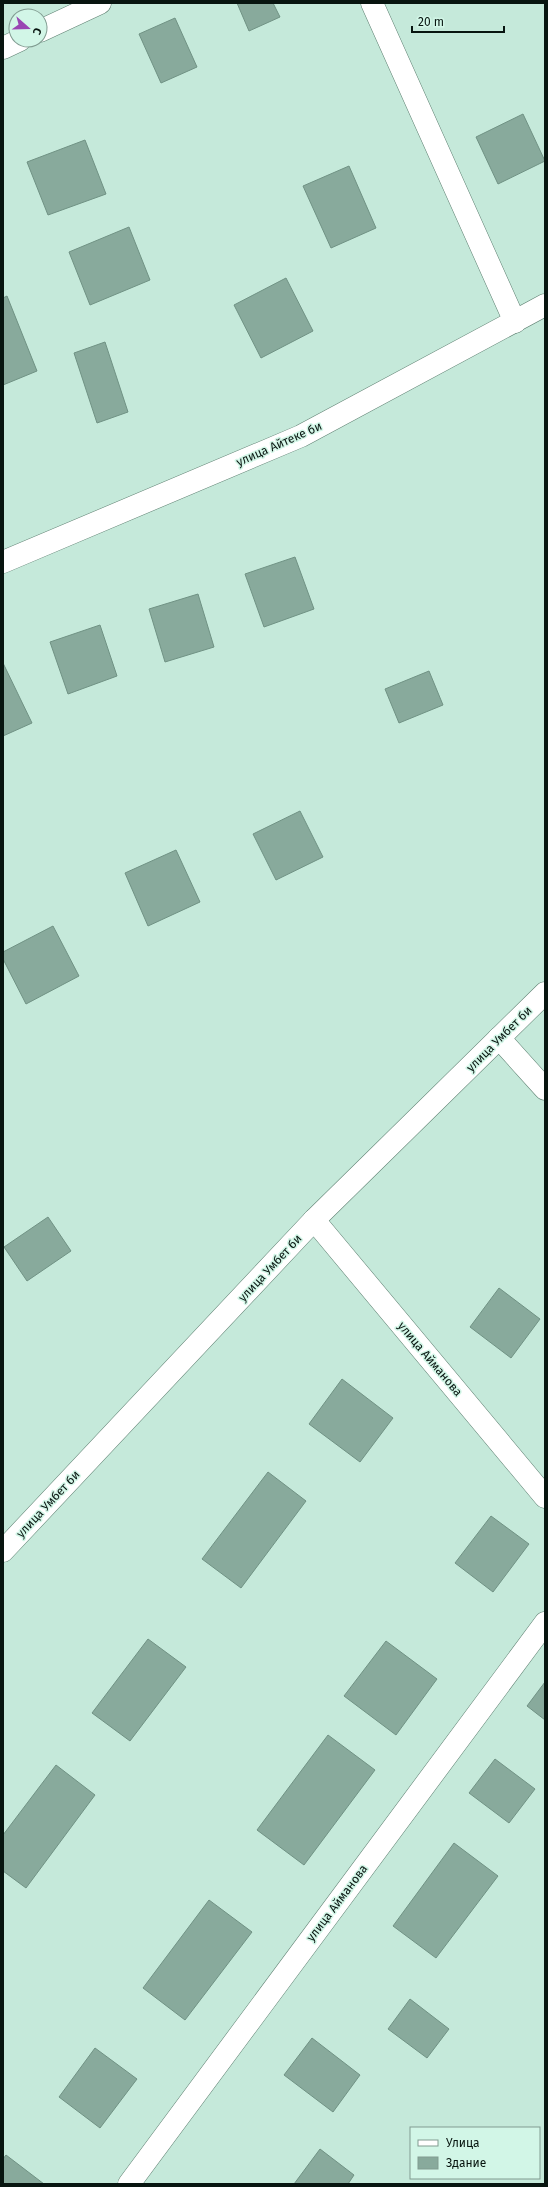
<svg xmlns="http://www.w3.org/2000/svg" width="548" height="2187" font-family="'Fira Sans',sans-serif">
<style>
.building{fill:#88aa9c;stroke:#709284}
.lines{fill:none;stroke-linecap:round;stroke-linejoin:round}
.minor-casing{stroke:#5f8072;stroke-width:23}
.minor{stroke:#fff;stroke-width:22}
.labels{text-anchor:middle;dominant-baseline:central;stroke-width:3;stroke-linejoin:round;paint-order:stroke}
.street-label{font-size:12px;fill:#081510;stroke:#d2f6e7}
</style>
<rect width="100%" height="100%" fill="#c5e9da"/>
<g class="building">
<path d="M 237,3 L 273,3 L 280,17 L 249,31 Z"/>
<path d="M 175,18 L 197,67 L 161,83 L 139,34 Z"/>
<path d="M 523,114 L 545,161 L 498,184 L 476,137 Z"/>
<path d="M 85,140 L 106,194 L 48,215 L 27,162 Z"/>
<path d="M 349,166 L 376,228 L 331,248 L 303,186 Z"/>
<path d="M 129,227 L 150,280 L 90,305 L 69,252 Z"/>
<path d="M 286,278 L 313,331 L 261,358 L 234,305 Z"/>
<path d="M 7,296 L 37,371 L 3,385 L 3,298 Z"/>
<path d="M 105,342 L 128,412 L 97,423 L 74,353 Z"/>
<path d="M 295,557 L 314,609 L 264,627 L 245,574 Z"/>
<path d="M 198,594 L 214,647 L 165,662 L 149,609 Z"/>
<path d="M 100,625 L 117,676 L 68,694 L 50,642 Z"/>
<path d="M 3,663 L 32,723 L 3,736 Z"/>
<path d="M 429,671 L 443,705 L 399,723 L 385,689 Z"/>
<path d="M 300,811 L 323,857 L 276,880 L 253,834 Z"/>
<path d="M 176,850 L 200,902 L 148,926 L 125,873 Z"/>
<path d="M 53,926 L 79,976 L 26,1004 L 3,959 L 3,952 Z"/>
<path d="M 48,1217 L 71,1251 L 27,1281 L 4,1247 Z"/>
<path d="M 499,1288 L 540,1319 L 511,1358 L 470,1327 Z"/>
<path d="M 342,1379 L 393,1418 L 360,1462 L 309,1424 Z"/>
<path d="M 268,1472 L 306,1501 L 241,1588 L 202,1559 Z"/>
<path d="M 491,1516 L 529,1544 L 493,1592 L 455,1563 Z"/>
<path d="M 148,1639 L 186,1667 L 130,1741 L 92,1713 Z"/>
<path d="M 386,1641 L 437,1679 L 396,1735 L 344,1696 Z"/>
<path d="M 545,1682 L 545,1720 L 527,1706 Z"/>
<path d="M 328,1735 L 375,1770 L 304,1865 L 257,1830 Z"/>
<path d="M 495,1759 L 535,1789 L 509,1823 L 469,1793 Z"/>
<path d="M 56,1765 L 95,1795 L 26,1888 L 3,1871 L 3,1835 Z"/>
<path d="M 454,1843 L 498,1876 L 436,1958 L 393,1926 Z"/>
<path d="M 209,1900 L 252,1932 L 185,2020 L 143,1988 Z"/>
<path d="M 410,1999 L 449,2029 L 427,2058 L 388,2029 Z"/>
<path d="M 312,2038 L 360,2075 L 333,2112 L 284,2075 Z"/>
<path d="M 95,2048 L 137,2079 L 100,2128 L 59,2097 Z"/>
<path d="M 320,2149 L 354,2175 L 348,2184 L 294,2184 Z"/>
<path d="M 6,2155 L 44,2184 L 3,2184 L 3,2159 Z"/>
</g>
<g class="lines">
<g class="minor-casing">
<g id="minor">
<path d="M 372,3 L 515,322"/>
<path d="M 40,31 L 100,3"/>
<path d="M 3,48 L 20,40"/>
<path d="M 3,562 L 301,436 L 545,305"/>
<path d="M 499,1038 L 545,1089"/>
<path d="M 314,1220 L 545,1497"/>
<path d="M 3,1551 L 314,1220 L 545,993"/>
<path d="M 129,2184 L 545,1623"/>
</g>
</g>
<use href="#minor" class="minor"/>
</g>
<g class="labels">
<g class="street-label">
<text transform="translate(279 444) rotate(-24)">улица Айтеке би</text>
<text transform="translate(499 1039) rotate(-45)">улица Умбет би</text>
<text transform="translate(270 1268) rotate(-47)">улица Умбет би</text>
<text transform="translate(430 1359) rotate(50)">улица Айманова</text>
<text transform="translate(48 1504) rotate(-47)">улица Умбет би</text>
<text transform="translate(337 1903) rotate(-53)">улица Айманова</text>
</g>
</g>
<rect width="548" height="2187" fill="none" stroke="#081510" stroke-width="8"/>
<rect x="410" y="2127" width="130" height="52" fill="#d2f6e7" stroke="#819c91"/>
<rect x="418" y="2140" width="20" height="6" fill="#ffffff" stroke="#819c91"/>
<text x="446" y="2147" font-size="12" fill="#081510">Улица</text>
<rect x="418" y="2157" width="20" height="12" fill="#88aa9c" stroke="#819c91"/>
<text x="446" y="2167" font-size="12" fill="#081510">Здание</text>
<g transform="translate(28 28) rotate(110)"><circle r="19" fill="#d2f6e7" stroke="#819c91"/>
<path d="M0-3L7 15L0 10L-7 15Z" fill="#9a45b3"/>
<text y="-6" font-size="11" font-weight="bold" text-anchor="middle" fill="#081510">С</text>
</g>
<path d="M412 26v6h92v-6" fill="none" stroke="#081510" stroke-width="2"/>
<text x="418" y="26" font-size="12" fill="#081510" stroke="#d2f6e7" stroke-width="3" paint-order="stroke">20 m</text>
</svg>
